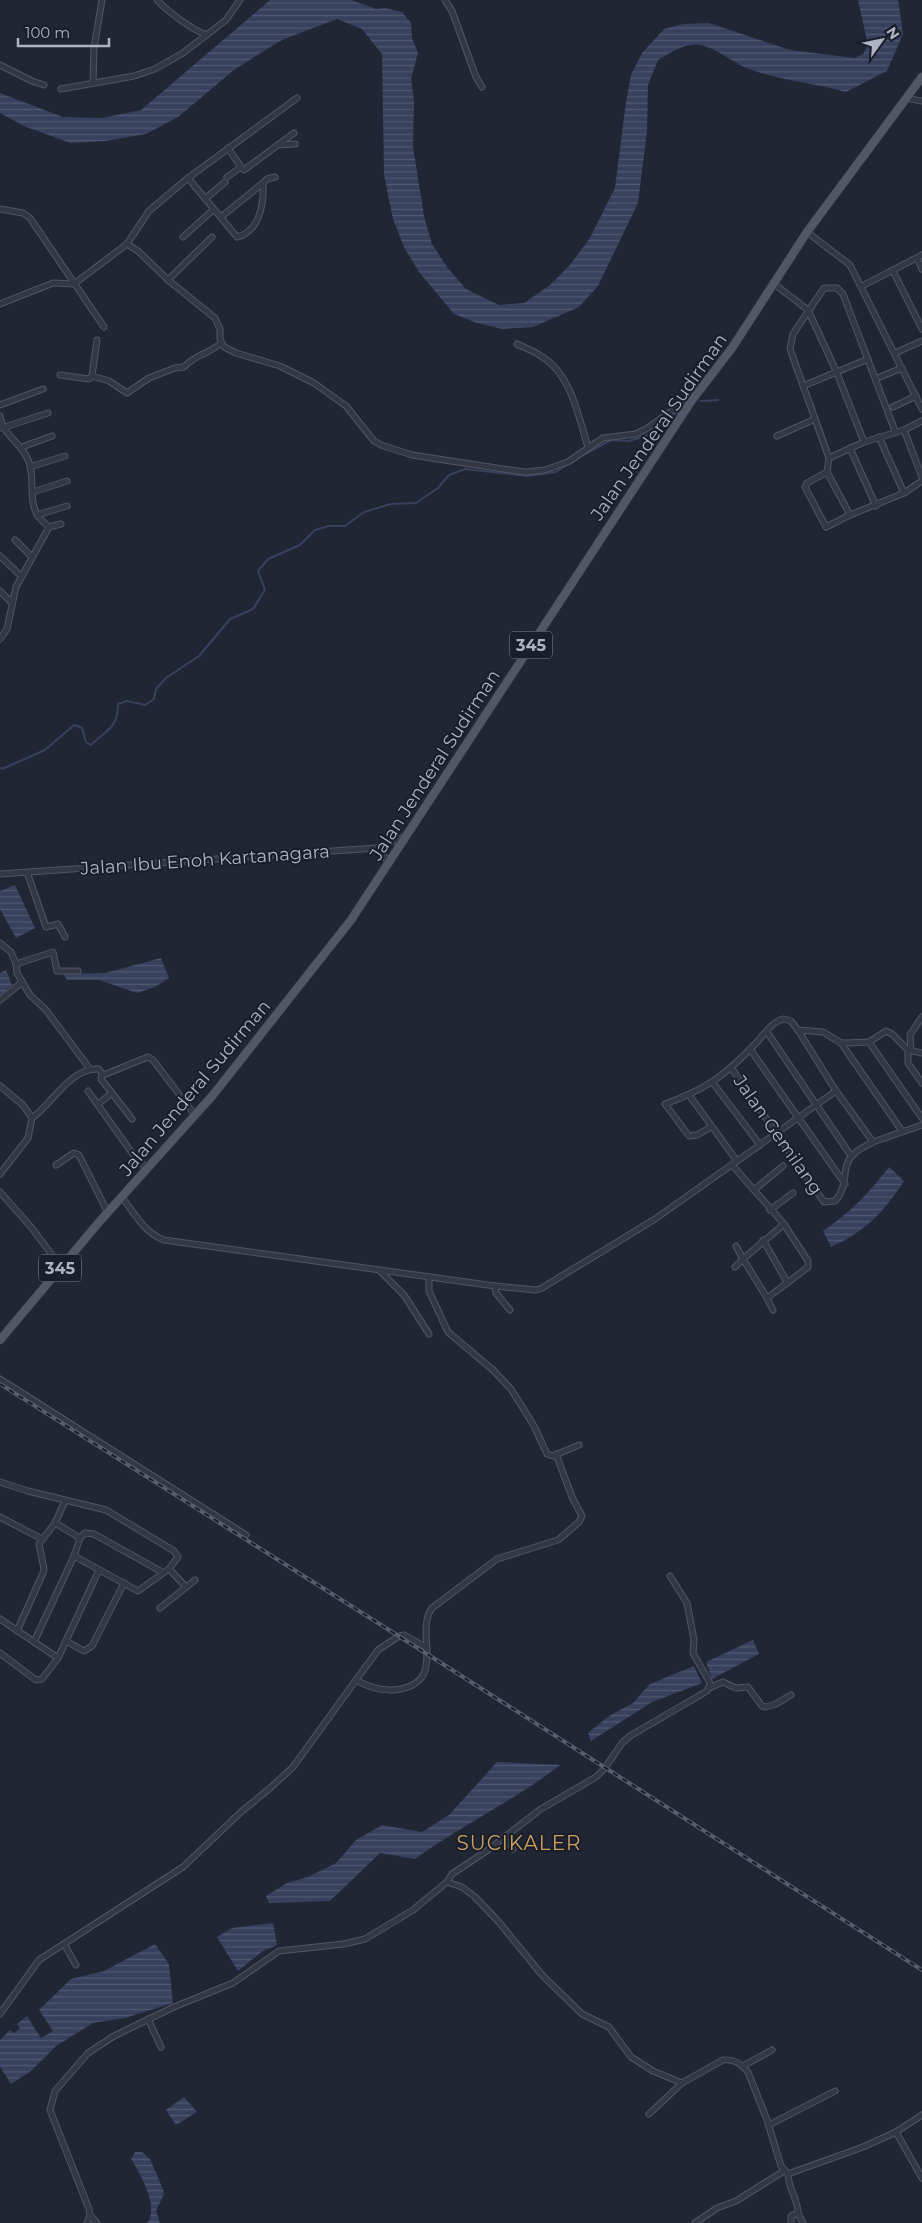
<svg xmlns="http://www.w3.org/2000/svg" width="922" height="2223" font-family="Montserrat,sans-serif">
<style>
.water{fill:url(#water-rules)}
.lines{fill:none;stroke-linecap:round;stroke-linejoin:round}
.stream{stroke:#37405d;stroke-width:2}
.minor-casing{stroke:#515563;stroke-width:7}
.primary-casing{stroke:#3d414f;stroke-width:9}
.minor{stroke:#343845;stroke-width:5}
.primary{stroke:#525766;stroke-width:8}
.rail-casing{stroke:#585d6e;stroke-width:4}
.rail{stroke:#1a1d2a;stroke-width:2;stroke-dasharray:5.5;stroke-linecap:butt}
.labels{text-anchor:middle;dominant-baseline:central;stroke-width:4;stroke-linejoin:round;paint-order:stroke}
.shield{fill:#1a1d2a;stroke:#828594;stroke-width:1}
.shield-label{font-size:16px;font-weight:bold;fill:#aeb2c2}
.street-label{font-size:18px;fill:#aeb2c2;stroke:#1a1d2a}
.quarter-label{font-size:20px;letter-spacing:1px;fill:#cba260;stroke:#1a1d2a}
</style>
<defs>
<pattern id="water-rules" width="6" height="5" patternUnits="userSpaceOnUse" patternTransform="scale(1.25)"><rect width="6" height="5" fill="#37405d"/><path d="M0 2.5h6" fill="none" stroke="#515973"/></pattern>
</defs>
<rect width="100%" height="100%" fill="#212635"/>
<g class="water">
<path d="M 270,0 L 351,0 L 376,9 L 385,8 L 402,12 L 411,23 L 412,38 L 418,53 L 411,79 L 414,101 L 413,147 L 424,216 L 432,244 L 447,267 L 466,289 L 499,305 L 524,303 L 550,285 L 569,266 L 590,238 L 615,188 L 626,102 L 631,75 L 642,53 L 664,29 L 683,24 L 709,23 L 790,50 L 855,58 L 863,54 L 868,45 L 858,0 L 898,0 L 903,34 L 887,71 L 846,92 C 814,83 781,81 749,69 C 733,63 718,49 701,45 C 686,42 670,53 658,60 L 648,85 L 647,131 L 638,203 L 598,286 L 579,307 L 533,327 L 502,329 L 477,323 L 454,314 L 419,272 L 404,247 L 393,219 L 384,175 L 382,54 L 362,29 L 337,19 L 282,40 L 259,54 L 234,70 L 178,117 L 146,134 L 105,141 L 71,143 L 26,127 L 0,113 L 0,93 L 63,117 L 102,118 L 141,110 Z"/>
<path d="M 15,885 L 35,928 L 16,938 L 0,909 L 0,891 Z"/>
<path d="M 161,958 L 169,978 L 155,987 L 137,993 L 99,980 L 67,980 L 63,974 L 105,973 Z"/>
<path d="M 6,970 L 12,985 L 0,996 L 0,973 Z"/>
<path d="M 889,1167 L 904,1181 C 883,1213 866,1231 831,1247 L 823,1231 C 853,1210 866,1196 889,1167 Z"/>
<path d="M 753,1640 L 759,1654 L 712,1679 L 706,1662 Z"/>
<path d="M 694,1666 L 702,1683 L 652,1702 L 591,1741 L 588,1733 L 609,1716 L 633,1703 L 650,1684 Z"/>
<path d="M 497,1762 L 560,1765 C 514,1801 462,1825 415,1859 L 380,1853 L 330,1901 L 269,1903 L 266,1896 L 287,1883 L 308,1877 L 336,1863 L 356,1840 L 382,1825 L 422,1832 L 449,1815 Z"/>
<path d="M 273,1923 L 277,1945 L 263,1951 L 238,1971 L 217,1937 L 232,1928 Z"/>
<path d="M 155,1944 L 169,1964 L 173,2003 L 125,2018 L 93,2023 L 56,2046 L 31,2071 L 11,2084 L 0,2067 L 0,2040 L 10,2030 L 14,2033 L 20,2028 L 17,2024 L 27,2016 L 41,2038 L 53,2031 L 39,2010 L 71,1979 L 104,1971 Z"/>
<path d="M 184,2097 L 197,2112 L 176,2125 L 166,2110 Z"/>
<path d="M 135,2152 L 142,2152 L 150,2159 L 163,2189 L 164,2194 L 156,2211 L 160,2223 L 147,2223 C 160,2208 140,2173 131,2159 Z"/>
</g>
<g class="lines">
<g class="stream">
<path d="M 701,401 L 718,400"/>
<path d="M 576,459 L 611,440 L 629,441 L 648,435 L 681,409"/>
<path d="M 0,768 L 2,769 L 45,750 L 74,725 L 82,728 L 86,742 L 91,745 C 106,730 118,729 118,704 L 127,701 L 145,705 L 154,699 L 156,689 L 166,678 L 199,656 L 230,619 L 253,609 L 265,590 L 258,571 L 268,559 L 300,545 L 315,530 L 329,526 L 345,526 L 364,512 L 391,504 L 416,503 L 438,488 L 449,475 L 465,469 L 527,476 L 556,472 L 568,464"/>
</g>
<g class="minor-casing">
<g id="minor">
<path d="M 157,0 C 166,10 192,30 205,34"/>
<path d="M 445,0 L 452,11 L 476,77 L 482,87"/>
<path d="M 0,65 L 32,81 L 44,85"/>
<path d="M 93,82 L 94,48 L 102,0"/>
<path d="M 61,89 L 134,76 L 155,69 L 183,53 L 226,20 L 240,0"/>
<path d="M 906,98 L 922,101"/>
<path d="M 278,145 L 295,144"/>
<path d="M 241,167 L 244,170 L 294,133"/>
<path d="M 227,177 L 241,167 L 228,148"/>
<path d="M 188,178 L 297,98"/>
<path d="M 263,183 L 267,179 L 275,177"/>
<path d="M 205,199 L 225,182"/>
<path d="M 0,209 L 23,213 L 30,218 L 104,327"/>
<path d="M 807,232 L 850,265 L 922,409"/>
<path d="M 183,237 L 214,209"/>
<path d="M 127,244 L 149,211 L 188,178 L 237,237 C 260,231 264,204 263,183 L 221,217"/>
<path d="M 917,258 L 922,269"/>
<path d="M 893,271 L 922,329"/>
<path d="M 168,280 L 212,237"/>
<path d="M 773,283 L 808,310 L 837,373 L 864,442"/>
<path d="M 862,286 L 922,255"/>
<path d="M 0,304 L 53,283 L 74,284 L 127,244 L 138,251 L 168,280 L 215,318 L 220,329 L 220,339 L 224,347 L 236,353 L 280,366 L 314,383 L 346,406 L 374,441 L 381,445 L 412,455 L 510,470 L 526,472 L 545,470 L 568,462 L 603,438 L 636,434 L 646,429 L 680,405 L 692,400"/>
<path d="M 97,340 L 92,376 L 109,381 L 127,393 L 149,378 L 175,368 L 184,367 C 194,355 209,354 221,343"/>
<path d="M 517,344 C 525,348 534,351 541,356 C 572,375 578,416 588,447"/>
<path d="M 895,353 L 922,341"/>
<path d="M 60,375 L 89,379 L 92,376"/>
<path d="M 880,377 L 902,368"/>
<path d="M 803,386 L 868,359"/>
<path d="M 0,405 L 43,389"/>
<path d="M 893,407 L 916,396"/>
<path d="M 0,416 C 3,437 22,442 29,462 C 35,479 28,501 38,516 C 41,520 45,524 49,527 L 16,587 L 7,629 L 0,639"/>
<path d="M 2,428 L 48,413"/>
<path d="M 904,430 L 922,477"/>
<path d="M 777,436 L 815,419"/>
<path d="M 879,437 L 904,493"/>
<path d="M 22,447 L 52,436"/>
<path d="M 850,448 L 876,506"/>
<path d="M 829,458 L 864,442 L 904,430 L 922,421"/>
<path d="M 30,467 L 65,456"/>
<path d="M 827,472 L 807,483 L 805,487 L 826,527 L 850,515 L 904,493 L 922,481"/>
<path d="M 33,492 L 67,481"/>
<path d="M 37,515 L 67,506"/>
<path d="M 850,515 L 827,472 L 829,458 L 790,349 L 793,334 L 824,288 L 837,288 L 843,294 L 895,431"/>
<path d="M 49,527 L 61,524"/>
<path d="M 15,540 L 32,557"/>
<path d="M 0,556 L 21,576"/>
<path d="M 0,591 L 12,603"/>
<path d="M 376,848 L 389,862"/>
<path d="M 27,872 L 46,927 L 58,924 L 65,937"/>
<path d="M 0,874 L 376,848 L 406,836"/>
<path d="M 0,943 L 11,952 L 16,964 L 17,973 L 30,995 L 46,1010 L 90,1069"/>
<path d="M 16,964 L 53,952 L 57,971 L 78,971"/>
<path d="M 0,1000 L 21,983"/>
<path d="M 798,1030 L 823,1032 L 841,1043 L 846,1043 L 869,1042 L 886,1031 L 892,1034 L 908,1050 L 922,1053"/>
<path d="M 767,1032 L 851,1156"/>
<path d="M 869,1042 L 922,1118"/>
<path d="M 841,1043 L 902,1131"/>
<path d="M 750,1049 L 845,1184"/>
<path d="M 908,1050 L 908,1063 L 922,1083"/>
<path d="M 911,1051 L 910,1035 L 922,1017"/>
<path d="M 732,1069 L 824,1202 L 835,1201 C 850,1185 840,1167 853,1155 C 858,1149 866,1146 873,1142"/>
<path d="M 102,1074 L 101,1079 L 112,1093"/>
<path d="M 713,1083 L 760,1145"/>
<path d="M 0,1086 L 23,1105 L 32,1118"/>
<path d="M 88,1091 L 132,1153 L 147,1169"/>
<path d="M 689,1095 L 737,1161"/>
<path d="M 98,1104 L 112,1093 L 132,1119"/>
<path d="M 711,1127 L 697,1135 L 689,1136 L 665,1104 C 706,1089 725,1076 755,1044 C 763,1036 772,1021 784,1019 L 791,1021 L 798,1030 L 836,1091 L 873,1142 L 922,1125"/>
<path d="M 56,1165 L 74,1153 L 79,1155 L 108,1213"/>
<path d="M 732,1165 L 784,1224 L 808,1261 L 808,1267 L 803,1271 L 767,1298 L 743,1259 L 784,1224"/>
<path d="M 0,1174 L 28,1138 L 32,1118 C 52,1104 71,1067 99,1069 L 102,1074 L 106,1074 L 148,1057 L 153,1060 L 195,1115"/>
<path d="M 754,1190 L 783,1166"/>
<path d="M 0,1192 L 31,1227 L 61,1267"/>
<path d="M 122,1198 C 135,1213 144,1233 164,1240 L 495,1286 L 536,1290 L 542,1288 L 655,1219 L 836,1091"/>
<path d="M 770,1210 L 793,1193"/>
<path d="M 763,1240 L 787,1282"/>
<path d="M 735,1267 L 743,1259 L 736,1246"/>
<path d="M 380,1271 L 404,1295 L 429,1334"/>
<path d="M 429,1277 L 429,1291 L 448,1332 L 493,1370 L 511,1389 L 534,1426 L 547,1454 L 553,1456 L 579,1445"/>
<path d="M 495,1286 L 496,1293 L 510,1310"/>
<path d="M 767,1298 L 773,1310"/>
<path d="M 0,1379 L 246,1535"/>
<path d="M 0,1482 L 28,1491 L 106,1510 L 174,1551 L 178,1557 L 169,1569 L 138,1591 L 74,1556"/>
<path d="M 0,1517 L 42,1539"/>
<path d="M 55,1523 L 80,1538"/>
<path d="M 169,1569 L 186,1587"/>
<path d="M 160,1608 L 195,1580"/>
<path d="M 0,1619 L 58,1658"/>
<path d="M 17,1631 L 43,1573 L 44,1569 L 39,1544 L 55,1523 L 65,1501"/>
<path d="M 66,1641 L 84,1651 L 92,1646 L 124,1583"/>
<path d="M 34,1642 L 74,1556 L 80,1538 L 85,1533 L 94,1534 L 162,1572"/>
<path d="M 0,1653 L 36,1680 L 42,1679 L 58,1658 L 99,1570"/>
<path d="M 356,1680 L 378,1650 L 399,1636 L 404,1635 L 427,1648"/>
<path d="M 709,1688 L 723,1682 L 736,1688 L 748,1687 L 762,1706 L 766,1707 L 776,1704 L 791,1695"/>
<path d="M 505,1836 L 513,1849"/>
<path d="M 447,1882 L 452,1874 L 488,1850 L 541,1809 L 596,1777 L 605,1768 L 622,1743 L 630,1736 L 707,1691 L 710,1684 L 709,1681 L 693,1653 L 694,1640 L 687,1603 L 670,1576"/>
<path d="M 64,1944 L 76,1965"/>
<path d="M 0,2014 L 39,1960 L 183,1867 L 241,1812 L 269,1789 L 293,1767 L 356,1680 C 370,1688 385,1692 401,1689 C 447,1679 414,1633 432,1608 L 497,1559 L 558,1540 L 579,1522 L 582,1516 L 572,1497 L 556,1454"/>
<path d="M 148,2019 L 161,2047"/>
<path d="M 743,2066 L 772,2050"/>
<path d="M 649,2114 L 682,2083"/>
<path d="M 769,2125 L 835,2091"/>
<path d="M 896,2132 L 922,2178"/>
<path d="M 788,2174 C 788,2188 798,2199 798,2213 L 791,2216 L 791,2223"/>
<path d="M 798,2213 L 803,2223"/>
<path d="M 90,2215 L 97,2223"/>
<path d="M 87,2223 L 90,2215 L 89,2209 L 50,2110 L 55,2091 L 88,2053 L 114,2036 L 174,2007 L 233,1983 L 279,1951 L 344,1944 L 365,1939 L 413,1910 L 447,1882 L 462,1887 L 474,1896 L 498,1921 L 542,1975 L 582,2014 L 609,2027 L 631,2057 L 653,2071 L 682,2083 L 723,2060 C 734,2059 741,2063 748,2072 L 767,2120 L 781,2166 L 788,2174 L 863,2147 L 896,2132 L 922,2115"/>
<path d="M 695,2223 L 717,2208 L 736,2201 L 784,2171"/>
</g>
</g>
<g class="primary-casing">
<path id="primary" d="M 0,1340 L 100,1221 L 213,1095 L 351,920 L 692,400 L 732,348 L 807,232 L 922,77"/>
</g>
<use href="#minor" class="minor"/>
<use href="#primary" class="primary"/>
<g class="rail-casing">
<path id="rail" d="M 0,1384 L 427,1654 L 922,1970"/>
</g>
<use href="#rail" class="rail"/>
</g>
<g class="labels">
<g class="shield">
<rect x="510" y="631.5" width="42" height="27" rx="4"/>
<rect x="39" y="1254.5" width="42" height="27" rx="4"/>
</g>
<g class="shield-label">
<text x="531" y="645">345</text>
<text x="60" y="1268">345</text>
</g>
<g class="street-label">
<text transform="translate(659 427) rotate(-55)">Jalan Jenderal Sudirman</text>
<text transform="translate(435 765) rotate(-57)">Jalan Jenderal Sudirman</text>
<text transform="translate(205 860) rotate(-4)">Jalan Ibu Enoh Kartanagara</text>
<text transform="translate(195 1088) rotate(-50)">Jalan Jenderal Sudirman</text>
<text transform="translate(778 1135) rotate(55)">Jalan Gemilang</text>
</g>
<g class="quarter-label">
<text x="519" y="1843">SUCIKALER</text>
</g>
</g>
<g transform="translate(882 40) rotate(57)" stroke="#1a1d2a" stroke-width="4" paint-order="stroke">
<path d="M0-4L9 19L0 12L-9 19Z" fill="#aeb2c2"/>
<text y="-8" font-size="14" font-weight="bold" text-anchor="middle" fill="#aeb2c2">N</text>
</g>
<path d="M18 38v8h91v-8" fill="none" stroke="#aeb2c2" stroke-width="2.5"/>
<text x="25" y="38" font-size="15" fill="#aeb2c2" stroke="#1a1d2a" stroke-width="4" paint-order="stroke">100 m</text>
</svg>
